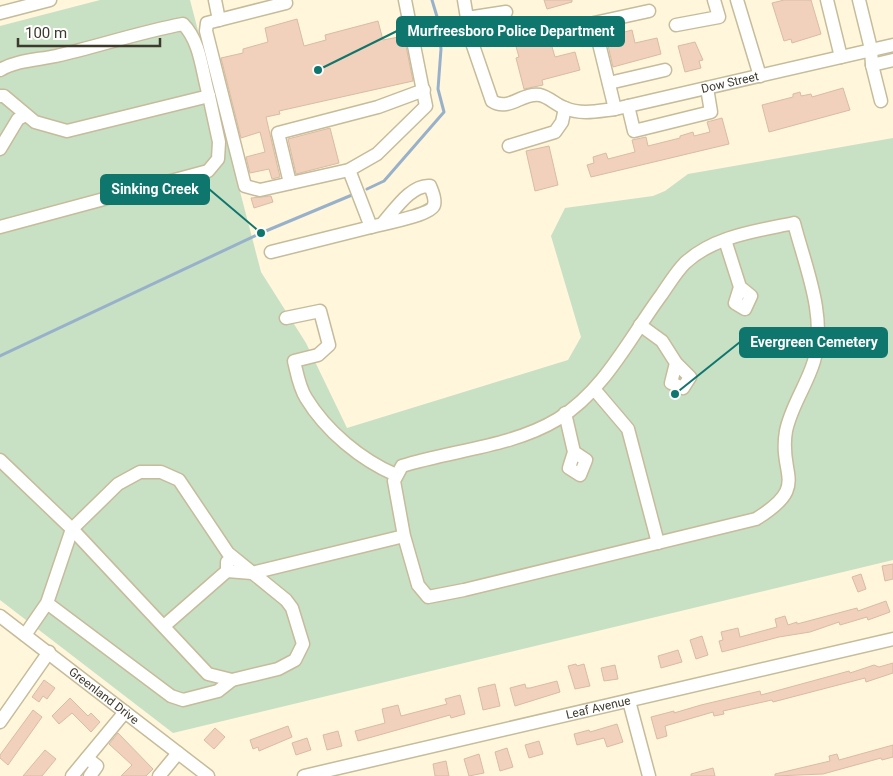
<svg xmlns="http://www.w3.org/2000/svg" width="893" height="776" font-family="Roboto,sans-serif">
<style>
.green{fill:#c8e0c4}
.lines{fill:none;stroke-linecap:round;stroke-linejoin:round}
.stream{stroke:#98b1cb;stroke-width:3}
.building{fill:#f1d1bb;stroke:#d9bba6}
.minor-casing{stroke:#c6bc9b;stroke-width:15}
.minor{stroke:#fff;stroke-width:12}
.labels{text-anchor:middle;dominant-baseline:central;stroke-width:4;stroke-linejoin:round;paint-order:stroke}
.street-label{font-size:12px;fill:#3d392c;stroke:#fff}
.leader{fill:none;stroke:#0f766e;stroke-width:2}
.callout-dot{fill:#0f766e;stroke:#fff;stroke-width:2}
.callout{fill:#0f766e;stroke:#0f766e;stroke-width:2}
.callout-label{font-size:14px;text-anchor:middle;font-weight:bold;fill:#fff}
</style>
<rect width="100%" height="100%" fill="#fff6db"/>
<path class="green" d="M 100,0 L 190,0 L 261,272 L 306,343 L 347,428 L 568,360 L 581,337 L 551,236 L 565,208 L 653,196 L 665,191 L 688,174 L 893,138 L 893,560 L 173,733 L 0,600 L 0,26 Z"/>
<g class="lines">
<g class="stream">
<path d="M 367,189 L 384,181 L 444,112 L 438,89 L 441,49 L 438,20 L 432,0"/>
<path d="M 0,356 L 261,233 L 352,195"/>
</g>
</g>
<g class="building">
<path d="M 544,0 L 572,0 L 572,2 L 547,9 Z"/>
<path d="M 784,0 L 811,0 L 821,34 L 792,43 L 791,39 L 784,41 L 772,3 Z"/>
<path d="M 297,19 L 304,46 L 326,40 L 325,35 L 378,21 L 383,40 L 404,36 L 413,81 L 279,111 L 280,114 L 266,117 L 280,177 L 272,179 L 269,169 L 250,173 L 246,157 L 265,152 L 260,132 L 241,138 L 221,58 L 243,53 L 243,49 L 268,42 L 265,28 Z"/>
<path d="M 551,27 L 555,39 L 550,40 L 555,57 L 575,52 L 580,70 L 542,80 L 543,85 L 524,89 L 516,58 L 519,57 L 513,36 Z"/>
<path d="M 632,30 L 635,43 L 657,38 L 661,54 L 613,67 L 606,37 Z"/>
<path d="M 695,42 L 703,60 L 699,61 L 701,68 L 685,72 L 678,46 Z"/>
<path d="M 843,88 L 850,110 L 769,132 L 762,105 L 793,97 L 793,94 L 800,92 L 801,96 L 811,94 L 812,97 Z"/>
<path d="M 722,118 L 729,144 L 591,177 L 587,165 L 594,163 L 593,157 L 606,153 L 608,159 L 635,152 L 632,140 L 646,137 L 648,146 L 680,138 L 680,136 L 693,132 L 694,136 L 710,132 L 707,122 Z"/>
<path d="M 330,128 L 339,163 L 296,174 L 288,139 Z"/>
<path d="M 549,146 L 558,185 L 535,191 L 526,151 Z"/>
<path d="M 271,196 L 273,202 L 254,208 L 251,198 Z"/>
<path d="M 893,564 L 893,579 L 885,581 L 882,566 Z"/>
<path d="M 861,574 L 866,589 L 858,592 L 852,577 Z"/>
<path d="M 886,601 L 890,612 L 868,620 L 867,617 L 840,625 L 839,622 L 810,632 L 779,637 L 722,652 L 719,641 L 723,640 L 721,632 L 738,628 L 740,637 L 777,627 L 775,619 L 785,616 L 788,625 L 797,622 L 797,624 L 857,608 L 858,611 Z"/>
<path d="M 702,636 L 708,655 L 696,659 L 690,640 Z"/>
<path d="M 678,650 L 682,662 L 661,668 L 658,656 Z"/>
<path d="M 893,663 L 893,673 L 866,682 L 865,678 L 773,702 L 772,700 L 723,711 L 724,714 L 714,716 L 713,712 L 665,726 L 667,736 L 657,739 L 651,717 L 674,711 L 674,713 L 701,705 L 760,691 L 761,695 L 849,671 L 850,673 L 874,665 L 879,667 Z"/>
<path d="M 576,664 L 577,666 L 584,664 L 590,686 L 575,689 L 568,666 Z"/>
<path d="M 615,665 L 618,679 L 604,681 L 601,668 Z"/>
<path d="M 44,680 L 55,688 L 47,699 L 43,696 L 39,702 L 32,697 Z"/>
<path d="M 557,681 L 560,692 L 515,706 L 510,688 L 525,684 L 526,688 L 530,688 Z"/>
<path d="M 495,684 L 500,706 L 483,710 L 478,688 Z"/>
<path d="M 460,695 L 465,714 L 451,718 L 450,715 L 358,741 L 355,731 L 385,723 L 382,709 L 398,705 L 401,716 L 447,704 L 445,699 Z"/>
<path d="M 70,698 L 88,716 L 91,713 L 100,722 L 91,732 L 72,713 L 59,724 L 52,716 Z"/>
<path d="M 33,710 L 42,717 L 8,765 L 0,758 L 0,755 Z"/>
<path d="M 617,724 L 623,742 L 607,747 L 604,738 L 577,745 L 574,734 L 589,730 L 590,732 Z"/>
<path d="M 288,726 L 292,737 L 259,751 L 258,747 L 253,749 L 250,740 Z"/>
<path d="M 215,728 L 225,737 L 214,749 L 204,740 Z"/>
<path d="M 338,731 L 342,746 L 327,750 L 323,735 Z"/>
<path d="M 118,733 L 153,769 L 146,776 L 121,776 L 132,765 L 109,744 Z"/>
<path d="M 307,738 L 311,750 L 296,755 L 292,743 Z"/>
<path d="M 539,741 L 543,754 L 529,758 L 525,745 Z"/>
<path d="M 893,745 L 893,757 L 882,760 L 881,758 L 823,774 L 775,776 L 775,774 L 830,761 L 829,756 L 837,754 L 839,760 Z"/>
<path d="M 507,748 L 513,767 L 500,771 L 495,752 Z"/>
<path d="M 45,750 L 56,759 L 42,776 L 23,776 Z"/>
<path d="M 479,754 L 484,773 L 469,776 L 464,759 Z"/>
<path d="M 446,761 L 449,776 L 435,776 L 433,764 Z"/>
<path d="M 713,768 L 715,776 L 691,776 L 691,774 Z"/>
</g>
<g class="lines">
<g class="minor-casing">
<g id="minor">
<path d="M 215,0 L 219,20"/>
<path d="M 285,0 L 286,3 L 207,23 L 206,31 L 245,186 L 260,190 L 349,170 L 377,154 L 426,106 L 405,0"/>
<path d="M 464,0 L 467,18 L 506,12"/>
<path d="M 737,0 L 760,76"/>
<path d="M 827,0 L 841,57"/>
<path d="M 859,0 L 871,49 L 872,65 L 893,60"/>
<path d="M 0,13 L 50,0"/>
<path id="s1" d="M 467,18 L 469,34 L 492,101 C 509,112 522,92 540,95 C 549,97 556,105 565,108 C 581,115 598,111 615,109 L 893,45"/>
<path d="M 676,25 L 719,17 L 714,0"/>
<path d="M 872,65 L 881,101"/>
<path d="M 0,70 C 17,60 37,60 56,56 C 99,46 140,32 183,24 C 201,42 202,73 209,96"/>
<path d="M 609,83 L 665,70"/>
<path d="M 0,96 L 4,96 L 35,122 L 67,131 L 209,96 L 219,142 L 218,159 L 208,171 L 0,227"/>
<path d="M 628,106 L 634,131 L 711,112 L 707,88"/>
<path d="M 615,109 L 594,23 L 649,11"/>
<path d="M 509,146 L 555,132 L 562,122 L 565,108"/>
<path d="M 0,149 L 18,119 L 26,115"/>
<path d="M 349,170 L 371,227"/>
<path d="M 290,183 L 278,133 L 378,107 L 424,90"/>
<path d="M 725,240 L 740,287 L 751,296 L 745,309 L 735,303 L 740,287"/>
<path d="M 271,252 L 371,227 C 382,224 432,215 434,205 C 436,199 432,191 430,186 C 411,184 394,211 382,224"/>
<path d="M 286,318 L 320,311 L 329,345 L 318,355 L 294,361 C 297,373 299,387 306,398 C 326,431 361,460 396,475"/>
<path d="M 640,325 L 662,341 L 676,363 L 690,377 L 683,388 L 671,383 L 676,363"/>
<path d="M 594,389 L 628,429 L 658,543"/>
<path d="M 565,413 L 574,452 L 586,460 L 580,475 L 569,468 L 574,452"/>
<path d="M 0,460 L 72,529 L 208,674 L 232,680"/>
<path d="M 227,571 L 252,573 L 404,536 L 418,585 L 428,597 L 464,590 L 756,519 C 811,485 778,476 786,431 C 791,406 807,385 814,361 C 827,316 805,266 794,223 C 757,231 714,236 685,263 C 676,272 669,284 662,294 C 630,337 605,390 558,419 C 512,447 452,450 402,466 L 394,481 L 404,536"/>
<path id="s2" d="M 0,616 L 208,776"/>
<path d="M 164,626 L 227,571 L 227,562"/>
<path d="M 25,635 L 47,603 L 72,529 L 118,484 L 140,472 L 161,472 L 179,480 L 228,553 L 286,600 L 292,608 L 303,644 L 295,660 L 278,669 L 232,680 L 218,691 L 183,700 L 171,696 L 47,603"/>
<path d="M 629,701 L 649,776"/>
<path d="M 0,722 L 49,652"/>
<path d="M 87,758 L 97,766 L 90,776"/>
<path d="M 72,776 L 125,712"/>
<path d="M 159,776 L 178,753"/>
<path id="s3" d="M 304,776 L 893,639"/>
</g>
</g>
<use href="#minor" class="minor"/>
</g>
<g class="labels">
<g class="street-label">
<text stroke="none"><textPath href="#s1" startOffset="334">Dow Street</textPath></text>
<text stroke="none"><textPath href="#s2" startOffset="131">Greenland Drive</textPath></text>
<text stroke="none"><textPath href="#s3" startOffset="302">Leaf Avenue</textPath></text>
</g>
</g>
<path class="leader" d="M318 70L397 31M261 233L209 189M675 394L740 342"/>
<g class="callout-dot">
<circle cx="318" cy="70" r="5"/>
<circle cx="261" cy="233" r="5"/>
<circle cx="675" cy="394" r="5"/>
</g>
<g class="callout">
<rect x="397" y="17" width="227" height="29" rx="5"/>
<rect x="101" y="175" width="108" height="29" rx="5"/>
<rect x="740" y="328" width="147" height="29" rx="5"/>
</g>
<g class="callout-label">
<text x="511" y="36">Murfreesboro Police Department</text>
<text x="155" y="194">Sinking Creek</text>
<text x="814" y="347">Evergreen Cemetery</text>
</g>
<path d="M18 38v8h142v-8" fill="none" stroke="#3d392c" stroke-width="2.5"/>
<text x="25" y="38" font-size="15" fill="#3d392c" stroke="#ffffff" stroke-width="4" paint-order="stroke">100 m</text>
</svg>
